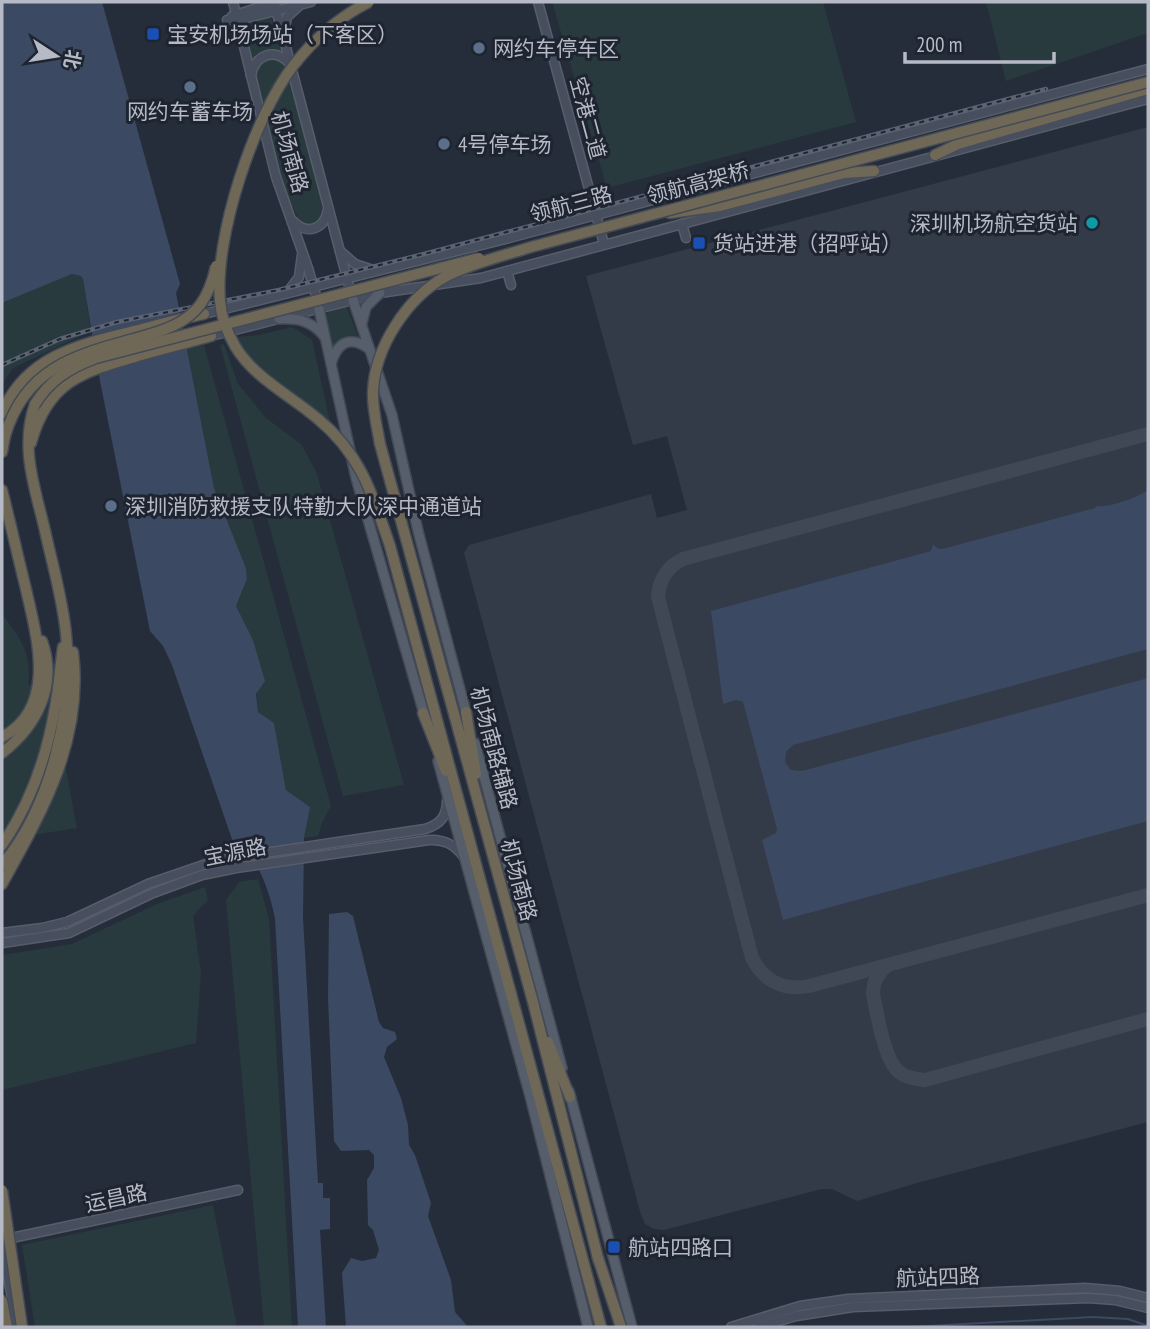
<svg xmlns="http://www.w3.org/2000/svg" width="1150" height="1329" font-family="'PT Sans Narrow','Noto Sans SC',sans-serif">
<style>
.airport{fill:#333a48}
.green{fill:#283a3d}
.water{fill:#3c4962}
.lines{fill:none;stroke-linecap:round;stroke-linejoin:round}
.stream{stroke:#3c4962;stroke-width:2}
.taxiway{stroke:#404856;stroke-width:14}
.secondary-casing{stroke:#575d69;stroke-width:11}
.primary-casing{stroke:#424854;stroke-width:12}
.highway-casing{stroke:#444a56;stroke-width:13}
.secondary{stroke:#474e5e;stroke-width:8}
.primary{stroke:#575e6b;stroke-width:9}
.highway{stroke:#706857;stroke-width:10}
.rail-casing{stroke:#5b6372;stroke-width:4.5}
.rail{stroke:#1e2430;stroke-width:2;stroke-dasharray:5;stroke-linecap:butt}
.highway-bridge-casing{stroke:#444a56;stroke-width:13;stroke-linecap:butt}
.highway-bridge{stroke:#706857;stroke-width:10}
.transit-dot{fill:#1a4fb4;stroke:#1e2430;stroke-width:2.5}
.service-dot{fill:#5c6f8a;stroke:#1e2430;stroke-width:2.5}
.culture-dot{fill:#0f9aa8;stroke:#1e2430;stroke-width:2.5}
.labels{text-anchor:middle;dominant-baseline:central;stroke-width:6;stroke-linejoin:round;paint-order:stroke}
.poi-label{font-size:21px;fill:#b5bac6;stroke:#1e2430;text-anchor:start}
.street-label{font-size:21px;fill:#b5bac6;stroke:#1e2430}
</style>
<rect width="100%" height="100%" fill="#252d3b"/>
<path class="airport" d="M 1148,127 L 1148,1122 L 917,1183 L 857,1201 L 832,1189 L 822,1189 L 664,1230 L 654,1229 L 645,1224 L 641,1215 L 464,553 L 469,545 L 651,494 L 657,518 L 687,510 L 667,436 L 633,445 L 586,276 Z"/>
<g class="green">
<path d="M 552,2 L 823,2 L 856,122 L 607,188 Z"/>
<path d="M 986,2 L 1148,2 L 1148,33 L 1006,81 Z"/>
<path d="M 270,15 L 284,55 C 269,48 255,51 250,69 L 241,22 Z"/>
<path d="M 268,58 L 278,58 L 288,69 L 323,211 L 323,215 L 313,227 L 301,224 L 283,186 L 255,75 L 258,64 Z"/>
<path d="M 72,274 L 81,276 L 83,279 L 91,331 L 13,368 L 2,384 L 2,303 Z"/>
<path d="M 342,305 L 347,308 L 359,339 L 345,338 L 333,349 L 326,314 L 331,309 Z"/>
<path d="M 292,327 L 312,340 L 330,422 C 297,397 256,375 237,337 L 259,335 Z"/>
<path d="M 224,344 L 238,384 L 266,418 L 302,445 L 317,474 L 404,785 L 343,796 L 220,345 Z"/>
<path d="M 204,345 L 331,806 L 322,823 L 318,836 L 304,838 L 309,807 L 286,790 L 274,723 L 258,712 L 253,640 L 236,606 L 247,579 L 246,568 L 214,488 L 187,349 Z"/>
<path d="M 2,614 C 21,639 32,653 28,685 L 80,690 L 62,748 L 77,828 L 13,838 L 2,863 Z"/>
<path d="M 258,879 L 269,919 L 292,1327 L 264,1327 L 226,900 L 239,882 Z"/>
<path d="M 205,887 L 208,900 L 193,916 L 201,973 L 196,1043 L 2,1090 L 2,955 L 72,944 L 157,904 Z"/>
<path d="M 213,1205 L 237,1327 L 35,1327 L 22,1245 Z"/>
</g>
<g class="water">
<path d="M 2,2 L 102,2 L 180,284 L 176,293 L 214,488 L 246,568 L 247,579 L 236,606 L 253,640 L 265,681 L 256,694 L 258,712 L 274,723 L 286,790 L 310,807 L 304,838 L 303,917 L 318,1183 L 323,1183 L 323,1198 L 330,1198 L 330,1229 L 320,1230 L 326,1327 L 298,1327 L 275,919 C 270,892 261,870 246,847 L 235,848 L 172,665 L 163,646 L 150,631 L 100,381 L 83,279 L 81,276 L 72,274 L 2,303 Z"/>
<path d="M 1148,490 L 1148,649 L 793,745 L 786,752 L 785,762 L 791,770 L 802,771 L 1148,678 L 1148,821 L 783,920 L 762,840 L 776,833 L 777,829 L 743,702 L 736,700 L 723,704 L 711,611 L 931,551 L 933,544 L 937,548 L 942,549 L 1095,508 L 1096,506 C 1108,508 1137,498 1148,490 Z"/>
<path d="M 347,912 L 353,916 L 379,1022 L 383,1028 L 395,1032 L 397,1039 L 387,1047 L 384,1057 L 401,1098 L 408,1125 L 409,1145 L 415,1155 L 431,1203 L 428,1216 L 451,1280 L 455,1312 L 468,1327 L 346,1327 L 342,1273 L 351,1258 L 362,1261 L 376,1258 L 379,1250 L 373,1230 L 368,1225 L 367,1180 L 374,1168 L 374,1155 L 369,1150 L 341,1151 L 334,1141 L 328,998 L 329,914 Z"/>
</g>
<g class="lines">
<path class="stream" d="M 909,1327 L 1093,1317 L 1128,1319 L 1148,1326"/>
<g class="taxiway">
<path d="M 1148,434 L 683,559 C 667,567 659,580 658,597 L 752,958 C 764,981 784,991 809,986 L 1148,895"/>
<path d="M 888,965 C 878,972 873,982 873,994 C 877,1013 884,1060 899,1072 C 906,1078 916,1079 925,1080 L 1148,1019"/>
</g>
<g class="secondary-casing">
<g id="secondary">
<path d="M 233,2 L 276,177 L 308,268 L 319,306"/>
<path d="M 274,2 L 352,297"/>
<path d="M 538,2 L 604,244"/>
<path d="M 232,16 L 276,2"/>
<path d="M 227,20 L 238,20 L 311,2"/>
<path d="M 284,32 L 287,17 L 299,6"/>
<path d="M 251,76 C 254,55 275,47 289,63"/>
<path d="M 293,221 C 307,236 325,229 328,209"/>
<path d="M 682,224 L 686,238"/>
<path d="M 340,251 L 355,264 L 373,270"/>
<path d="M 507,271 L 511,285"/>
<path d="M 287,293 L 299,277 L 302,255"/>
<path d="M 204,314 L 509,238 L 1148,69"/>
<path d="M 211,336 L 380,293 L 481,278 L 1148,99"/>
<path d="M 2,933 L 42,928 L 67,922 L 148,884 L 218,860 L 425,829 C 441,824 447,816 447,800"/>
<path d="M 2,943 L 69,933 L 153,893 L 202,875 L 236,868 L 429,840 C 444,839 454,844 463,856"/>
<path d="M 2,1240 L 238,1190"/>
<path d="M 2,1248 L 18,1327"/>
<path d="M 731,1327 L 800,1306 L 848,1299 L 1085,1288 L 1120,1291 L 1148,1298"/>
<path d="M 758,1327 L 796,1316 L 853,1307 L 1088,1298 L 1115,1300 L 1148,1308"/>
</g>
</g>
<g class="primary-casing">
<g id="primary">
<path d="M 353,300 L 392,415 L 418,531 L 467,716"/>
<path d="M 319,309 L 356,478 L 425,717"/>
<path d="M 279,319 C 298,318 312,321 324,336"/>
<path d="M 362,323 L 366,307 L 380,293"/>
<path d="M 331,364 C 337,343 349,335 368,348"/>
<path d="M 475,743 L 562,1068"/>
<path d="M 438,761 L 530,1096 L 588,1327"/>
<path d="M 569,1091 L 632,1327"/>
</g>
</g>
<g class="highway-casing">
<g id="highway">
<path d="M 935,155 L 958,144 L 1148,89"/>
<path d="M 670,213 L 720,206 L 844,173 L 874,171"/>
<path d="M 2,413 C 25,358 76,345 130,332 C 154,326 179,319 204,314"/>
<path d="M 31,443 C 48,381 82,372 138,356 C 162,349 187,343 211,336"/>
<path d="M 380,444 L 533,1002 L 599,1262"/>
<path d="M 2,452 L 5,436"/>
<path d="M 2,490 C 10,521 17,553 25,585 C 36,634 59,707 2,737"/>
<path d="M 390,546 L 601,1327"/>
<path d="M 466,712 L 476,774"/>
<path d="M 423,713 L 446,771"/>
<path d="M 2,753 C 37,726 58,685 42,641"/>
<path d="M 2,845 C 30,804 47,756 55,707 C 59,687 60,667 63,647"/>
<path d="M 2,865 C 51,807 74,709 66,634 C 63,601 53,567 46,535 C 36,490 19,449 35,404"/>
<path d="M 2,884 C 42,812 84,740 73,652"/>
<path d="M 548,1042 L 570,1097"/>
<path d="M 2,1301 L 7,1327"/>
</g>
</g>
<use href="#secondary" class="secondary"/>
<use href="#primary" class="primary"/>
<use href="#highway" class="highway"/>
<g class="rail-casing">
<path id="rail" d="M 2,365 L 60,339 L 117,322 L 279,290 L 424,254 L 1046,89"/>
</g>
<use href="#rail" class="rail"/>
<g class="highway-bridge-casing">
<g id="highway-bridge">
<path d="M 369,2 C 339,17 314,39 293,66 C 254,117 214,237 220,301 C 221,316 227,332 235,346 C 254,378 290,395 318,419 C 361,454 373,496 390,546"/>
<path d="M 35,404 C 50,380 69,368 96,358 L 479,258"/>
<path d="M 5,436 C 26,364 81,354 144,336 C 165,330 186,323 200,305 C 208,294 213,280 216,266"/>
<path d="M 380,444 C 377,426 372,408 373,391 C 375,347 407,298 445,277 C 472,263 503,256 531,247 L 1148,82"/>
<path d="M 2,1190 L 22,1327"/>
<path d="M 597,1255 L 621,1327"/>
</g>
</g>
<use href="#highway-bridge" class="highway-bridge"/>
</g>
<g class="transit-dot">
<rect x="146" y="27" width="14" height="14" rx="3.5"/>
<rect x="692" y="236" width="14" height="14" rx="3.5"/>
<rect x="607" y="1240" width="14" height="14" rx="3.5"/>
</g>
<g class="service-dot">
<circle cx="479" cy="48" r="7"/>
<circle cx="190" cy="87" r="7"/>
<circle cx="444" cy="144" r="7"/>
<circle cx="111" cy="506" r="7"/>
</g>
<circle class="culture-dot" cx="1092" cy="223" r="7"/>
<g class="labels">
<g class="poi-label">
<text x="167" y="34">宝安机场场站（下客区）</text>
<text x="493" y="48">网约车停车区</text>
<text x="190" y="111" text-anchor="middle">网约车蓄车场</text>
<text x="458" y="144">4号停车场</text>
<text x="1078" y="223" text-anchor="end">深圳机场航空货站</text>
<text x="713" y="243">货站进港（招呼站）</text>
<text x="125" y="506">深圳消防救援支队特勤大队深中通道站</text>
<text x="628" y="1247">航站四路口</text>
</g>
<g class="street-label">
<text transform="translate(588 118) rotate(75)">空港二道</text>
<text transform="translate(290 152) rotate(74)">机场南路</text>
<text transform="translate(698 183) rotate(-15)">领航高架桥</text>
<text transform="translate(571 204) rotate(-15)">领航三路</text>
<text transform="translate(494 748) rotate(75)">机场南路辅路</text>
<text transform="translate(235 852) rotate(-11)">宝源路</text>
<text transform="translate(519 880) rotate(75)">机场南路</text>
<text transform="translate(116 1198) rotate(-12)">运昌路</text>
<text transform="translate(938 1277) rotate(-2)">航站四路</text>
</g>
</g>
<rect width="1150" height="1329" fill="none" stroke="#b5bac6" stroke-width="7"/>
<g transform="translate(56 56) rotate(102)" stroke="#1e2430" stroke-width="5" paint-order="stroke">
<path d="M0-5L12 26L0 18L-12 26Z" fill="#b5bac6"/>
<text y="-10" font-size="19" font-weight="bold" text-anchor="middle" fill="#b5bac6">北</text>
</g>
<path d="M905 52v10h149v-10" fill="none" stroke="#b5bac6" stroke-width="3.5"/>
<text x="916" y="52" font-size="21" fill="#b5bac6" stroke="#1e2430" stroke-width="5" paint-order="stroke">200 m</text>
</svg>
